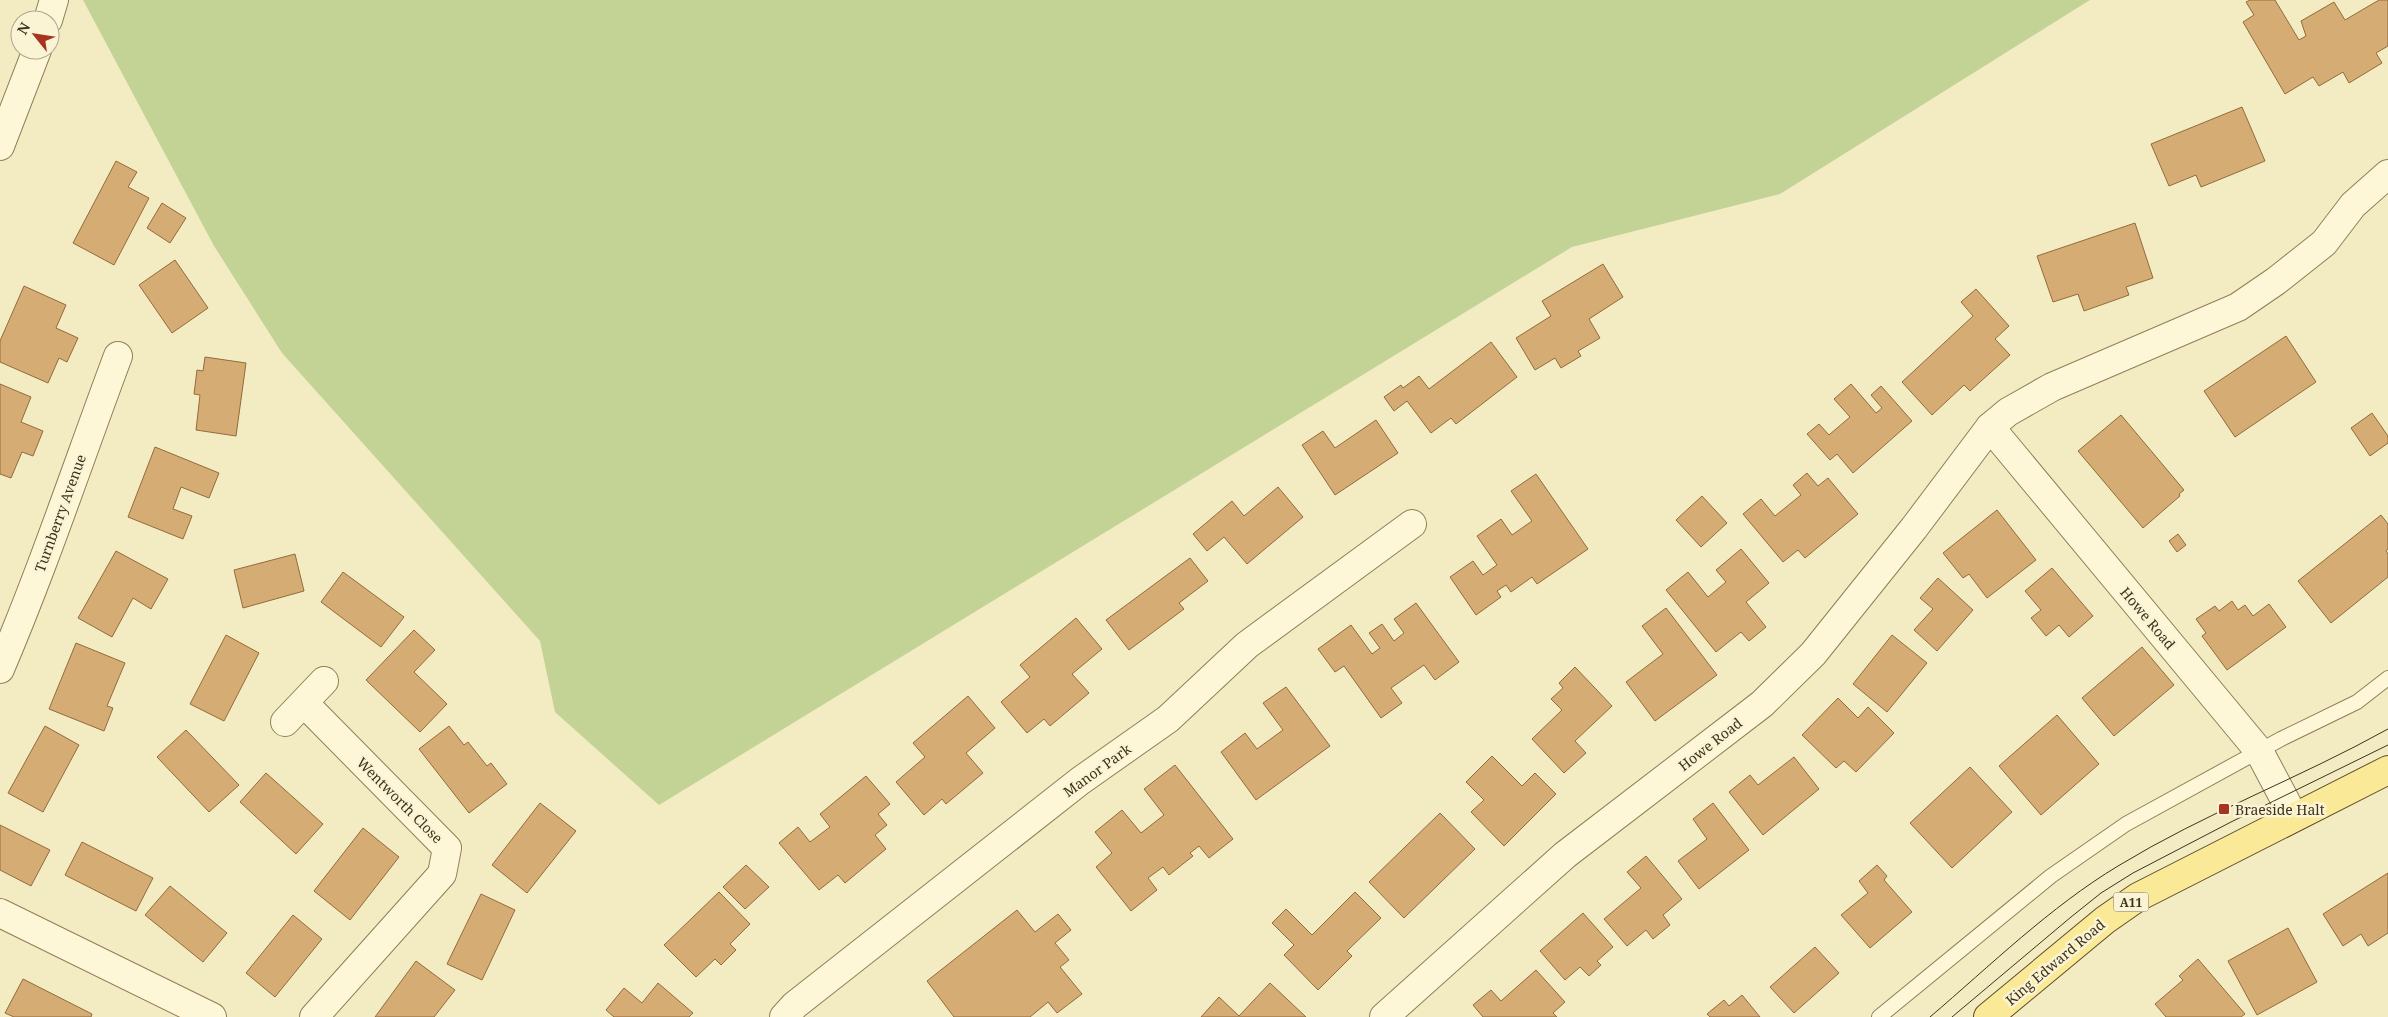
<svg xmlns="http://www.w3.org/2000/svg" width="2388" height="1017" font-family="'Noto Serif',serif">
<style>
.green{fill:#c3d396}
.building{fill:#d6ac75;stroke:#936b3a}
.lines{fill:none;stroke-linecap:round;stroke-linejoin:round}
.service-casing{stroke:#907e57;stroke-width:16}
.minor-casing{stroke:#907e57;stroke-width:30}
.primary-casing{stroke:#5e4b2c;stroke-width:30}
.service{stroke:#fdf7d8;stroke-width:14}
.minor{stroke:#fdf7d8;stroke-width:28}
.primary{stroke:#faea97;stroke-width:28}
.tram{stroke:#3f321d;stroke-width:1}
.poi-dot{fill:#a73320;stroke:#faf4d4;stroke-width:2}
.labels{text-anchor:middle;dominant-baseline:central;stroke-width:5;stroke-linejoin:round;paint-order:stroke}
.shield{fill:#faf4d4;stroke:#776c54;stroke-width:1}
.shield-label{font-size:12px;font-weight:bold;fill:#3f321d}
.street-label{font-size:14px;fill:#3f321d;stroke:#faf4d4}
.poi-label{font-size:14px;fill:#3f321d;stroke:#faf4d4;text-anchor:start}
</style>
<rect width="100%" height="100%" fill="#f3ecc3"/>
<path class="green" d="M 83,0 L 2090,0 L 1780,194 L 1572,247 L 659,805 L 555,712 L 540,641 L 282,353 L 214,246 Z"/>
<g class="building">
<path d="M 2250,0 L 2275,0 L 2299,40 L 2306,36 L 2301,21 L 2334,2 L 2345,20 L 2379,0 L 2388,0 L 2388,46 L 2376,53 L 2382,63 L 2349,83 L 2343,72 L 2319,86 L 2313,77 L 2285,94 L 2243,22 L 2254,15 L 2246,2 Z"/>
<path d="M 2242,107 L 2265,161 L 2201,187 L 2196,175 L 2169,186 L 2151,144 Z"/>
<path d="M 116,161 L 137,172 L 128,187 L 149,198 L 114,265 L 73,243 Z"/>
<path d="M 162,203 L 186,218 L 170,243 L 147,228 Z"/>
<path d="M 2135,223 L 2153,278 L 2126,287 L 2129,295 L 2084,311 L 2078,294 L 2053,302 L 2037,256 Z"/>
<path d="M 175,260 L 208,308 L 172,333 L 139,285 Z"/>
<path d="M 1603,264 L 1623,297 L 1589,319 L 1600,338 L 1578,351 L 1581,356 L 1561,368 L 1555,358 L 1535,370 L 1516,338 L 1551,316 L 1542,301 Z"/>
<path d="M 24,286 L 66,305 L 56,328 L 78,338 L 67,362 L 59,358 L 48,383 L 0,362 L 0,341 Z"/>
<path d="M 1976,289 L 2009,326 L 1995,339 L 2010,355 L 1970,391 L 1964,385 L 1932,415 L 1902,382 L 1973,316 L 1961,302 Z"/>
<path d="M 2286,336 L 2316,382 L 2235,437 L 2204,391 Z"/>
<path d="M 1491,342 L 1517,377 L 1456,424 L 1451,418 L 1431,433 L 1407,401 L 1394,411 L 1384,397 L 1401,385 L 1403,388 L 1419,376 L 1429,389 Z"/>
<path d="M 205,357 L 246,363 L 236,436 L 196,430 L 200,395 L 194,394 L 197,370 L 203,371 Z"/>
<path d="M 0,384 L 31,397 L 21,422 L 43,431 L 33,456 L 22,452 L 11,478 L 0,474 Z"/>
<path d="M 1851,384 L 1876,413 L 1882,408 L 1871,395 L 1881,386 L 1912,421 L 1853,473 L 1837,454 L 1830,460 L 1807,434 L 1819,424 L 1829,435 L 1850,417 L 1834,399 Z"/>
<path d="M 2372,413 L 2388,436 L 2388,443 L 2370,456 L 2351,428 Z"/>
<path d="M 2121,415 L 2184,490 L 2179,494 L 2180,496 L 2143,528 L 2078,451 Z"/>
<path d="M 1376,420 L 1398,453 L 1335,495 L 1302,445 L 1323,431 L 1335,448 Z"/>
<path d="M 155,447 L 219,473 L 209,498 L 181,487 L 173,509 L 192,516 L 183,539 L 128,517 Z"/>
<path d="M 1807,473 L 1818,486 L 1828,478 L 1858,514 L 1805,558 L 1798,550 L 1783,562 L 1743,514 L 1761,499 L 1775,516 L 1801,495 L 1793,485 Z"/>
<path d="M 1536,474 L 1588,549 L 1537,584 L 1532,577 L 1511,592 L 1506,585 L 1497,591 L 1501,597 L 1476,615 L 1450,577 L 1473,561 L 1483,575 L 1497,565 L 1477,536 L 1501,519 L 1512,535 L 1532,521 L 1511,491 Z"/>
<path d="M 1278,487 L 1303,517 L 1247,564 L 1224,537 L 1207,551 L 1193,534 L 1232,501 L 1244,516 Z"/>
<path d="M 1702,496 L 1727,523 L 1701,547 L 1676,520 Z"/>
<path d="M 1997,510 L 2036,560 L 1987,598 L 1969,574 L 1963,578 L 1943,553 Z"/>
<path d="M 2381,515 L 2388,524 L 2388,549 L 2386,551 L 2388,554 L 2388,577 L 2331,623 L 2298,581 Z"/>
<path d="M 2178,534 L 2186,545 L 2177,552 L 2169,541 Z"/>
<path d="M 1741,549 L 1769,583 L 1746,602 L 1766,627 L 1749,641 L 1741,632 L 1716,652 L 1666,590 L 1688,572 L 1708,597 L 1726,582 L 1716,570 Z"/>
<path d="M 116,551 L 168,579 L 151,609 L 133,598 L 112,637 L 78,618 Z"/>
<path d="M 295,554 L 304,591 L 243,608 L 234,570 Z"/>
<path d="M 1190,558 L 1208,581 L 1179,603 L 1184,609 L 1129,650 L 1106,620 Z"/>
<path d="M 2052,568 L 2093,616 L 2069,637 L 2059,625 L 2046,636 L 2031,618 L 2041,610 L 2025,591 Z"/>
<path d="M 343,572 L 404,617 L 381,647 L 321,602 Z"/>
<path d="M 1938,578 L 1973,610 L 1937,651 L 1914,630 L 1933,609 L 1920,598 Z"/>
<path d="M 2232,601 L 2238,610 L 2245,605 L 2253,616 L 2269,604 L 2286,627 L 2227,670 L 2202,636 L 2206,633 L 2196,619 L 2215,606 L 2219,611 Z"/>
<path d="M 1416,603 L 1459,662 L 1435,680 L 1424,665 L 1391,688 L 1402,703 L 1381,718 L 1344,666 L 1335,672 L 1318,649 L 1351,625 L 1372,654 L 1380,648 L 1369,633 L 1382,624 L 1394,641 L 1404,633 L 1394,619 Z"/>
<path d="M 1666,608 L 1717,675 L 1655,721 L 1626,682 L 1663,654 L 1642,626 Z"/>
<path d="M 1076,618 L 1102,649 L 1072,674 L 1089,693 L 1050,726 L 1044,719 L 1027,733 L 1001,702 L 1030,677 L 1020,665 Z"/>
<path d="M 414,630 L 435,650 L 414,672 L 447,704 L 420,732 L 366,680 Z"/>
<path d="M 226,635 L 259,653 L 224,721 L 190,704 Z"/>
<path d="M 1892,635 L 1927,663 L 1887,712 L 1853,684 Z"/>
<path d="M 76,643 L 125,663 L 107,706 L 113,708 L 104,731 L 49,709 Z"/>
<path d="M 2142,647 L 2174,685 L 2114,736 L 2082,698 Z"/>
<path d="M 1575,667 L 1612,706 L 1575,741 L 1586,753 L 1564,773 L 1532,739 L 1562,710 L 1551,699 L 1563,688 L 1559,683 Z"/>
<path d="M 1286,687 L 1330,746 L 1256,800 L 1221,752 L 1245,733 L 1257,749 L 1283,730 L 1263,703 Z"/>
<path d="M 968,696 L 995,728 L 966,753 L 983,773 L 946,804 L 942,799 L 924,815 L 896,782 L 925,757 L 913,743 Z"/>
<path d="M 1838,698 L 1858,718 L 1868,707 L 1894,733 L 1856,772 L 1844,761 L 1836,768 L 1802,735 Z"/>
<path d="M 2057,715 L 2099,764 L 2041,815 L 1999,766 Z"/>
<path d="M 45,726 L 79,745 L 43,812 L 8,793 Z"/>
<path d="M 449,726 L 464,745 L 468,742 L 487,766 L 491,763 L 507,784 L 469,813 L 419,749 Z"/>
<path d="M 186,730 L 239,785 L 209,812 L 157,757 Z"/>
<path d="M 1492,756 L 1522,786 L 1535,773 L 1556,794 L 1504,846 L 1471,812 L 1484,800 L 1466,782 Z"/>
<path d="M 1794,757 L 1819,789 L 1763,835 L 1729,792 L 1750,775 L 1758,785 Z"/>
<path d="M 1175,765 L 1233,839 L 1209,858 L 1199,846 L 1190,853 L 1193,856 L 1169,875 L 1163,867 L 1148,878 L 1157,890 L 1131,911 L 1096,867 L 1112,853 L 1095,832 L 1122,810 L 1141,833 L 1164,815 L 1144,789 Z"/>
<path d="M 1970,767 L 2012,812 L 1952,868 L 1910,823 Z"/>
<path d="M 266,773 L 323,824 L 296,854 L 240,802 Z"/>
<path d="M 866,776 L 890,804 L 878,814 L 887,825 L 875,835 L 886,849 L 845,883 L 838,875 L 819,890 L 779,843 L 798,827 L 810,842 L 830,827 L 820,814 Z"/>
<path d="M 540,803 L 576,831 L 527,893 L 492,865 Z"/>
<path d="M 1713,803 L 1749,850 L 1699,889 L 1678,861 L 1707,839 L 1693,819 Z"/>
<path d="M 1440,813 L 1475,849 L 1404,918 L 1369,882 Z"/>
<path d="M 0,825 L 50,850 L 31,886 L 0,870 Z"/>
<path d="M 363,828 L 399,857 L 350,920 L 314,891 Z"/>
<path d="M 82,842 L 153,878 L 136,911 L 65,875 Z"/>
<path d="M 1646,856 L 1682,899 L 1663,915 L 1670,925 L 1653,939 L 1646,930 L 1627,946 L 1604,919 L 1641,888 L 1627,872 Z"/>
<path d="M 746,865 L 769,887 L 745,909 L 723,887 Z"/>
<path d="M 1877,865 L 1887,876 L 1884,880 L 1912,912 L 1870,948 L 1841,915 L 1868,893 L 1859,881 Z"/>
<path d="M 2388,873 L 2388,933 L 2368,946 L 2361,934 L 2343,946 L 2323,914 Z"/>
<path d="M 170,886 L 227,933 L 203,962 L 145,915 Z"/>
<path d="M 719,892 L 750,924 L 730,944 L 736,950 L 721,965 L 715,959 L 696,977 L 664,945 Z"/>
<path d="M 1355,892 L 1381,918 L 1347,951 L 1352,956 L 1318,990 L 1284,955 L 1294,945 L 1272,923 L 1286,909 L 1312,935 Z"/>
<path d="M 481,894 L 515,910 L 482,980 L 447,964 Z"/>
<path d="M 1017,910 L 1035,932 L 1058,914 L 1071,930 L 1055,943 L 1069,960 L 1060,967 L 1082,994 L 1057,1013 L 1048,1002 L 1030,1017 L 954,1017 L 927,981 Z"/>
<path d="M 1583,913 L 1613,947 L 1597,961 L 1601,965 L 1589,976 L 1580,967 L 1565,980 L 1540,951 Z"/>
<path d="M 293,915 L 322,939 L 275,997 L 246,973 Z"/>
<path d="M 2288,928 L 2317,982 L 2257,1015 L 2228,961 Z"/>
<path d="M 1815,947 L 1839,973 L 1794,1013 L 1770,987 Z"/>
<path d="M 2198,959 L 2245,1014 L 2241,1017 L 2166,1017 L 2155,1004 L 2183,980 L 2179,976 Z"/>
<path d="M 416,961 L 455,990 L 434,1017 L 375,1017 Z"/>
<path d="M 1536,970 L 1565,1002 L 1553,1013 L 1557,1017 L 1483,1017 L 1473,1005 L 1491,990 L 1501,1001 Z"/>
<path d="M 23,979 L 92,1014 L 91,1017 L 14,1017 L 5,1013 Z"/>
<path d="M 658,983 L 693,1013 L 689,1017 L 614,1017 L 606,1010 L 624,988 L 642,1003 Z"/>
<path d="M 1270,983 L 1306,1017 L 1201,1017 L 1219,997 L 1239,1016 Z"/>
<path d="M 1742,995 L 1760,1017 L 1710,1017 L 1707,1014 L 1724,1000 L 1729,1006 Z"/>
</g>
<g class="lines">
<g class="service-casing">
<path id="service" d="M 1879,1017 L 2051,876 L 2126,824 L 2281,739 L 2357,702 L 2388,678"/>
</g>
<g class="minor-casing">
<g id="minor">
<path d="M 48,20 L 54,0"/>
<path d="M 0,146 L 37,50"/>
<path d="M 1990,427 L 2259,751 L 2294,817"/>
<path d="M 0,669 C 44,566 79,460 118,356"/>
<path d="M 304,703 L 447,848 L 442,874 L 314,1017"/>
<path d="M 285,722 L 324,681"/>
<path d="M 0,913 L 212,1017"/>
<path d="M 784,1017 L 795,1005 L 1080,781 L 1168,719 L 1247,645 L 1412,524"/>
<path d="M 1384,1017 L 1565,855 L 1762,704 L 1813,654 L 1914,528 L 1990,427 L 2008,412 L 2052,387 L 2238,307 L 2276,281 L 2324,243 L 2353,205 L 2388,174"/>
</g>
</g>
<g class="primary-casing">
<path id="primary" d="M 1988,1017 L 2105,920 L 2138,897 L 2388,770"/>
</g>
<use href="#service" class="service"/>
<use href="#minor" class="minor"/>
<use href="#primary" class="primary"/>
<g class="tram">
<path d="M 1930,1017 C 1991,965 2050,907 2118,866 C 2205,813 2300,778 2388,729"/>
<path d="M 1952,1017 L 2071,917 L 2101,893 L 2133,873 L 2231,822 L 2388,745"/>
</g>
</g>
<rect class="poi-dot" x="2218" y="803" width="12" height="12" rx="2.5"/>
<g class="labels">
<rect class="shield" x="2113.5" y="892.5" width="35" height="19" rx="4"/>
<g class="shield-label">
<text x="2131" y="902">A11</text>
</g>
<g class="street-label">
<text transform="translate(60 513) rotate(-70)">Turnberry Avenue</text>
<text transform="translate(2148 618) rotate(50)">Howe Road</text>
<text transform="translate(1710 744) rotate(-38)">Howe Road</text>
<text transform="translate(1097 770) rotate(-36)">Manor Park</text>
<text transform="translate(400 800) rotate(45)">Wentworth Close</text>
<text transform="translate(2055 962) rotate(-40)">King Edward Road</text>
</g>
<g class="poi-label">
<text x="2235" y="809">Braeside Halt</text>
</g>
</g>
<g transform="translate(35 35) rotate(300)"><circle r="24" fill="#faf4d4" stroke="#afa68b"/>
<path d="M0-4L9 19L0 12L-9 19Z" fill="#a73320"/>
<text y="-8" font-size="14" font-weight="bold" text-anchor="middle" fill="#3f321d">N</text>
</g>
</svg>
